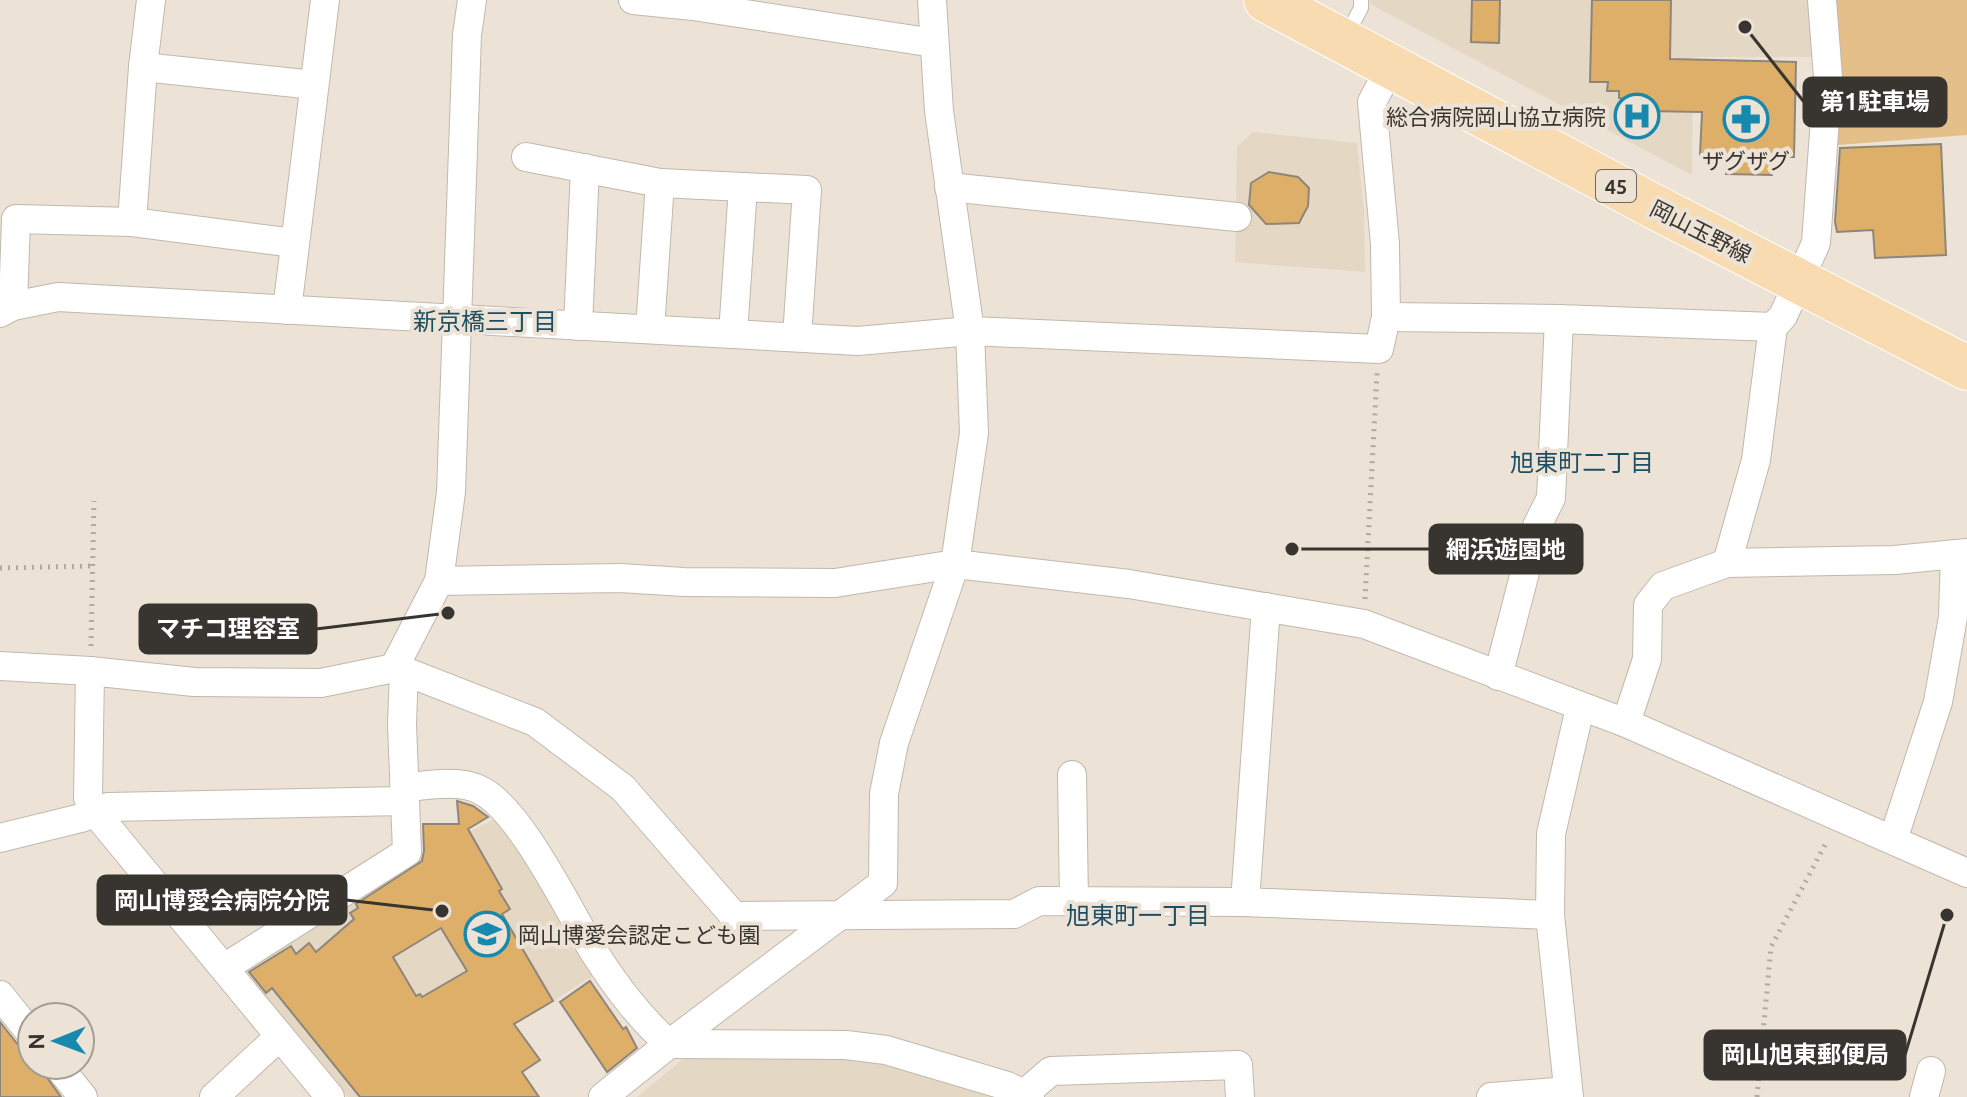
<svg xmlns="http://www.w3.org/2000/svg" width="1967" height="1097" font-family="Ubuntu,'Noto Sans JP',sans-serif">
<style>
.built{fill:#e4d7c4}
.green{fill:#e4bf8a}
.building{fill:#deaf69;stroke:#8e867b;stroke-width:2;fill-rule:evenodd}
.lines{fill:none;stroke-linecap:round;stroke-linejoin:round}
.service-casing{stroke:#c1b8ac;stroke-width:16}
.minor-casing{stroke:#c1b8ac;stroke-width:30}
.primary-casing{stroke:#fff;stroke-width:46}
.path{stroke:#b1aaa0;stroke-width:5;stroke-dasharray:2 6;stroke-linecap:butt}
.service{stroke:#fff;stroke-width:14}
.minor{stroke:#fff;stroke-width:28}
.primary{stroke:#f8dbb0;stroke-width:44}
.labels{text-anchor:middle;dominant-baseline:central;stroke-width:8;stroke-linejoin:round;paint-order:stroke}
.shield{fill:#ece3d6;stroke:#6e6861;stroke-width:2}
.shield-label{font-size:20px;font-weight:bold;fill:#38342f}
.poi-label{font-size:22px;fill:#38342f;stroke:#ece3d6;text-anchor:end}
.street-label{font-size:22px;fill:#38342f;stroke:#ece3d6}
.neighbourhood-label{font-size:24px;fill:#1e4e61;stroke:#ece3d6}
.leader{fill:none;stroke:#38342f;stroke-width:3}
.callout-dot{fill:#38342f;stroke:#ece3d6;stroke-width:3}
.callout{fill:#38342f;stroke:#38342f;stroke-width:3}
.callout-label{font-size:24px;text-anchor:middle;font-weight:bold;fill:#fff}
</style>
<rect width="100%" height="100%" fill="#ece3d6"/>
<g class="built">
<path d="M 1370,0 L 1813,0 L 1816,57 L 1693,57 L 1692,175 L 1370,4 Z"/>
<path d="M 1253,132 L 1357,143 L 1364,212 L 1365,272 L 1235,262 L 1237,147 Z"/>
<path d="M 497,818 L 596,974 L 463,1057 L 407,1097 L 348,1097 L 244,975 L 243,963 L 413,859 Z"/>
<path d="M 689,1054 L 822,1054 L 913,1068 L 1010,1097 L 637,1097 Z"/>
</g>
<path class="green" d="M 1832,0 L 1967,0 L 1967,135 L 1838,145 Z"/>
<g class="building">
<path d="M 1472,0 L 1500,0 L 1499,43 L 1471,42 Z"/>
<path d="M 1592,0 L 1671,0 L 1670,59 L 1796,62 L 1794,157 L 1774,157 L 1772,175 L 1726,174 L 1726,156 L 1700,155 L 1702,112 L 1648,111 L 1647,105 L 1634,105 L 1634,99 L 1619,98 L 1619,91 L 1607,91 L 1608,82 L 1590,82 Z"/>
<path d="M 1941,144 L 1946,255 L 1875,258 L 1873,230 L 1837,232 L 1835,222 L 1840,148 Z"/>
<path d="M 1269,172 L 1298,177 L 1309,188 L 1308,206 L 1299,223 L 1266,224 L 1249,205 L 1251,183 Z"/>
<path d="M 457,801 L 473,806 L 488,817 L 468,829 L 502,889 L 499,891 L 510,909 L 502,914 L 553,1001 L 514,1024 L 540,1060 L 522,1072 L 539,1097 L 360,1097 L 272,988 L 266,993 L 249,972 L 291,946 L 296,954 L 309,943 L 316,952 L 354,919 L 350,913 L 358,908 L 356,904 L 422,861 L 424,851 L 423,824 L 459,824 ZM 441,928 L 467,971 L 422,997 L 420,994 L 416,996 L 393,957 Z"/>
<path d="M 590,981 L 623,1029 L 626,1027 L 637,1048 L 607,1072 L 560,1002 Z"/>
<path d="M 0,1022 L 19,1046 L 27,1051 L 32,1057 L 32,1065 L 38,1065 L 61,1097 L 0,1097 Z"/>
</g>
<g class="lines">
<g class="service-casing">
<path id="service" d="M 1346,36 L 1361,8 L 1361,0"/>
</g>
<g class="minor-casing">
<g id="minor">
<path d="M 633,0 L 693,6 L 934,43"/>
<path d="M 143,67 L 314,85"/>
<path d="M 526,157 L 660,183 L 807,190 L 797,337"/>
<path d="M 949,187 L 1237,217"/>
<path d="M 132,222 L 143,67 L 151,0"/>
<path d="M 13,306 L 16,219 L 132,222 L 294,243"/>
<path d="M 287,310 L 325,0"/>
<path d="M 0,313 L 13,306 L 58,297 L 858,341 L 970,331 L 1379,349 L 1386,317 L 1385,244 L 1372,102 L 1391,66"/>
<path d="M 1386,317 L 1559,319 L 1773,327 L 1783,316 L 1816,243 L 1828,77 L 1822,0"/>
<path d="M 578,326 L 585,168"/>
<path d="M 650,329 L 660,183"/>
<path d="M 733,334 L 743,187"/>
<path d="M 1727,563 L 1756,460 L 1773,327"/>
<path d="M 439,581 L 620,578 L 684,582 L 835,583 L 955,564 L 1129,584 L 1364,624 L 1626,723 L 1967,873"/>
<path d="M 0,666 L 90,671 L 194,682 L 321,683 L 394,668 L 404,671 L 535,722 L 623,788 L 734,916 L 1014,914 L 1039,901 L 1245,902 L 1550,915"/>
<path d="M 394,668 L 439,581 L 451,492 L 467,35 L 472,0"/>
<path d="M 90,671 L 88,798 L 94,811 L 330,1097"/>
<path d="M 1498,676 L 1537,526 L 1551,498 L 1559,319"/>
<path d="M 1626,723 L 1647,659 L 1648,605 L 1663,586 L 1727,563 L 1895,560 L 1967,553"/>
<path d="M 1072,775 L 1074,901"/>
<path d="M 404,788 C 427,785 462,779 482,791 C 522,812 570,914 596,955 C 618,989 639,1017 669,1044 L 846,1045 L 886,1050 L 1007,1086 L 1030,1097"/>
<path d="M 0,838 L 81,818 L 108,807 L 404,801"/>
<path d="M 1893,840 L 1938,702 L 1953,617 L 1955,554"/>
<path d="M 1245,902 L 1266,607"/>
<path d="M 224,968 L 407,852 L 402,724 L 404,671"/>
<path d="M 0,995 L 32,1035"/>
<path d="M 57,1065 L 83,1097"/>
<path d="M 1024,1094 L 1051,1071 L 1238,1065 L 1240,1097"/>
<path d="M 214,1097 L 280,1036"/>
<path d="M 603,1097 L 669,1044 L 883,883 L 884,794 L 894,743 L 955,564 L 974,433 L 970,331 L 939,111 L 932,0"/>
<path d="M 1491,1097 L 1568,1091"/>
<path d="M 1569,1097 L 1550,915 L 1551,834 L 1580,708"/>
<path d="M 1924,1097 L 1931,1071"/>
</g>
</g>
<g class="primary-casing">
<path id="primary" d="M 1266,0 L 1655,207 L 1967,368"/>
</g>
<g class="path">
<path d="M 0,568 L 92,566"/>
<path d="M 1365,599 L 1377,373"/>
<path d="M 91,646 L 94,501"/>
<path d="M 1757,1097 L 1771,947 L 1827,841"/>
</g>
<use href="#service" class="service"/>
<use href="#minor" class="minor"/>
<use href="#primary" class="primary"/>
</g>
<defs>
<g id="hospital-ring" transform="scale(2.3)"><circle r="9.5" fill="#ece3d6" stroke="#1789ae" stroke-width="1.5"/><path d="M-5-5h3v3.5h4V-5h3V5h-3V1.5h-4V5h-3Z" fill="#1789ae"/></g>
<g id="pharmacy-ring" transform="scale(2.3)"><circle r="9.5" fill="#ece3d6" stroke="#1789ae" stroke-width="1.5"/><path d="M-2-6h4v4h4v4h-4v4h-4v-4h-4v-4h4Z" fill="#1789ae"/></g>
<g id="school-ring" transform="scale(2.3)"><circle r="9.5" fill="#ece3d6" stroke="#1789ae" stroke-width="1.5"/><path d="M0-5L7-2L0 1L-7-2ZM-4 1L0 2.5L4 1V4Q0 6-4 4Z" fill="#1789ae"/></g>
</defs>
<g fill-rule="evenodd">
<use href="#hospital-ring" x="1637" y="116"/>
<use href="#pharmacy-ring" x="1746" y="119"/>
<use href="#school-ring" x="487" y="934"/>
</g>
<g class="labels">
<rect class="shield" x="1596" y="170" width="40" height="32" rx="6"/>
<g class="shield-label">
<text x="1616" y="186">45</text>
</g>
<g class="poi-label">
<text x="1606" y="116">総合病院岡山協立病院</text>
<text x="1746" y="160" text-anchor="middle">ザグザグ</text>
<text x="518" y="934" text-anchor="start">岡山博愛会認定こども園</text>
</g>
<g class="street-label">
<text transform="translate(1701 231) rotate(27)">岡山玉野線</text>
</g>
<g class="neighbourhood-label">
<text x="485" y="321">新京橋三丁目</text>
<text x="1582" y="462">旭東町二丁目</text>
<text x="1138" y="915">旭東町一丁目</text>
</g>
</g>
<path class="leader" d="M1745 27L1804 102M1292 549L1430 549M448 613L316 629M442 911L346 900M1947 915L1905 1055"/>
<g class="callout-dot">
<circle cx="1745" cy="27" r="8"/>
<circle cx="1292" cy="549" r="8"/>
<circle cx="448" cy="613" r="8"/>
<circle cx="442" cy="911" r="8"/>
<circle cx="1947" cy="915" r="8"/>
</g>
<g class="callout">
<rect x="1804" y="78" width="142" height="48" rx="8"/>
<rect x="1430" y="525" width="152" height="48" rx="8"/>
<rect x="140" y="605" width="176" height="48" rx="8"/>
<rect x="98" y="876" width="248" height="48" rx="8"/>
<rect x="1705" y="1031" width="200" height="48" rx="8"/>
</g>
<g class="callout-label">
<text x="1875" y="110">第1駐車場</text>
<text x="1506" y="558">網浜遊園地</text>
<text x="228" y="637">マチコ理容室</text>
<text x="222" y="909">岡山博愛会病院分院</text>
<text x="1805" y="1063">岡山旭東郵便局</text>
</g>
<g transform="translate(56 1041) rotate(269)"><circle r="38" fill="#ece3d6" stroke="#a49d93" stroke-width="2"/>
<path d="M0-6L14 30L0 20L-14 30Z" fill="#1789ae"/>
<text y="-12" font-size="22" font-weight="bold" text-anchor="middle" fill="#38342f">N</text>
</g>
</svg>
